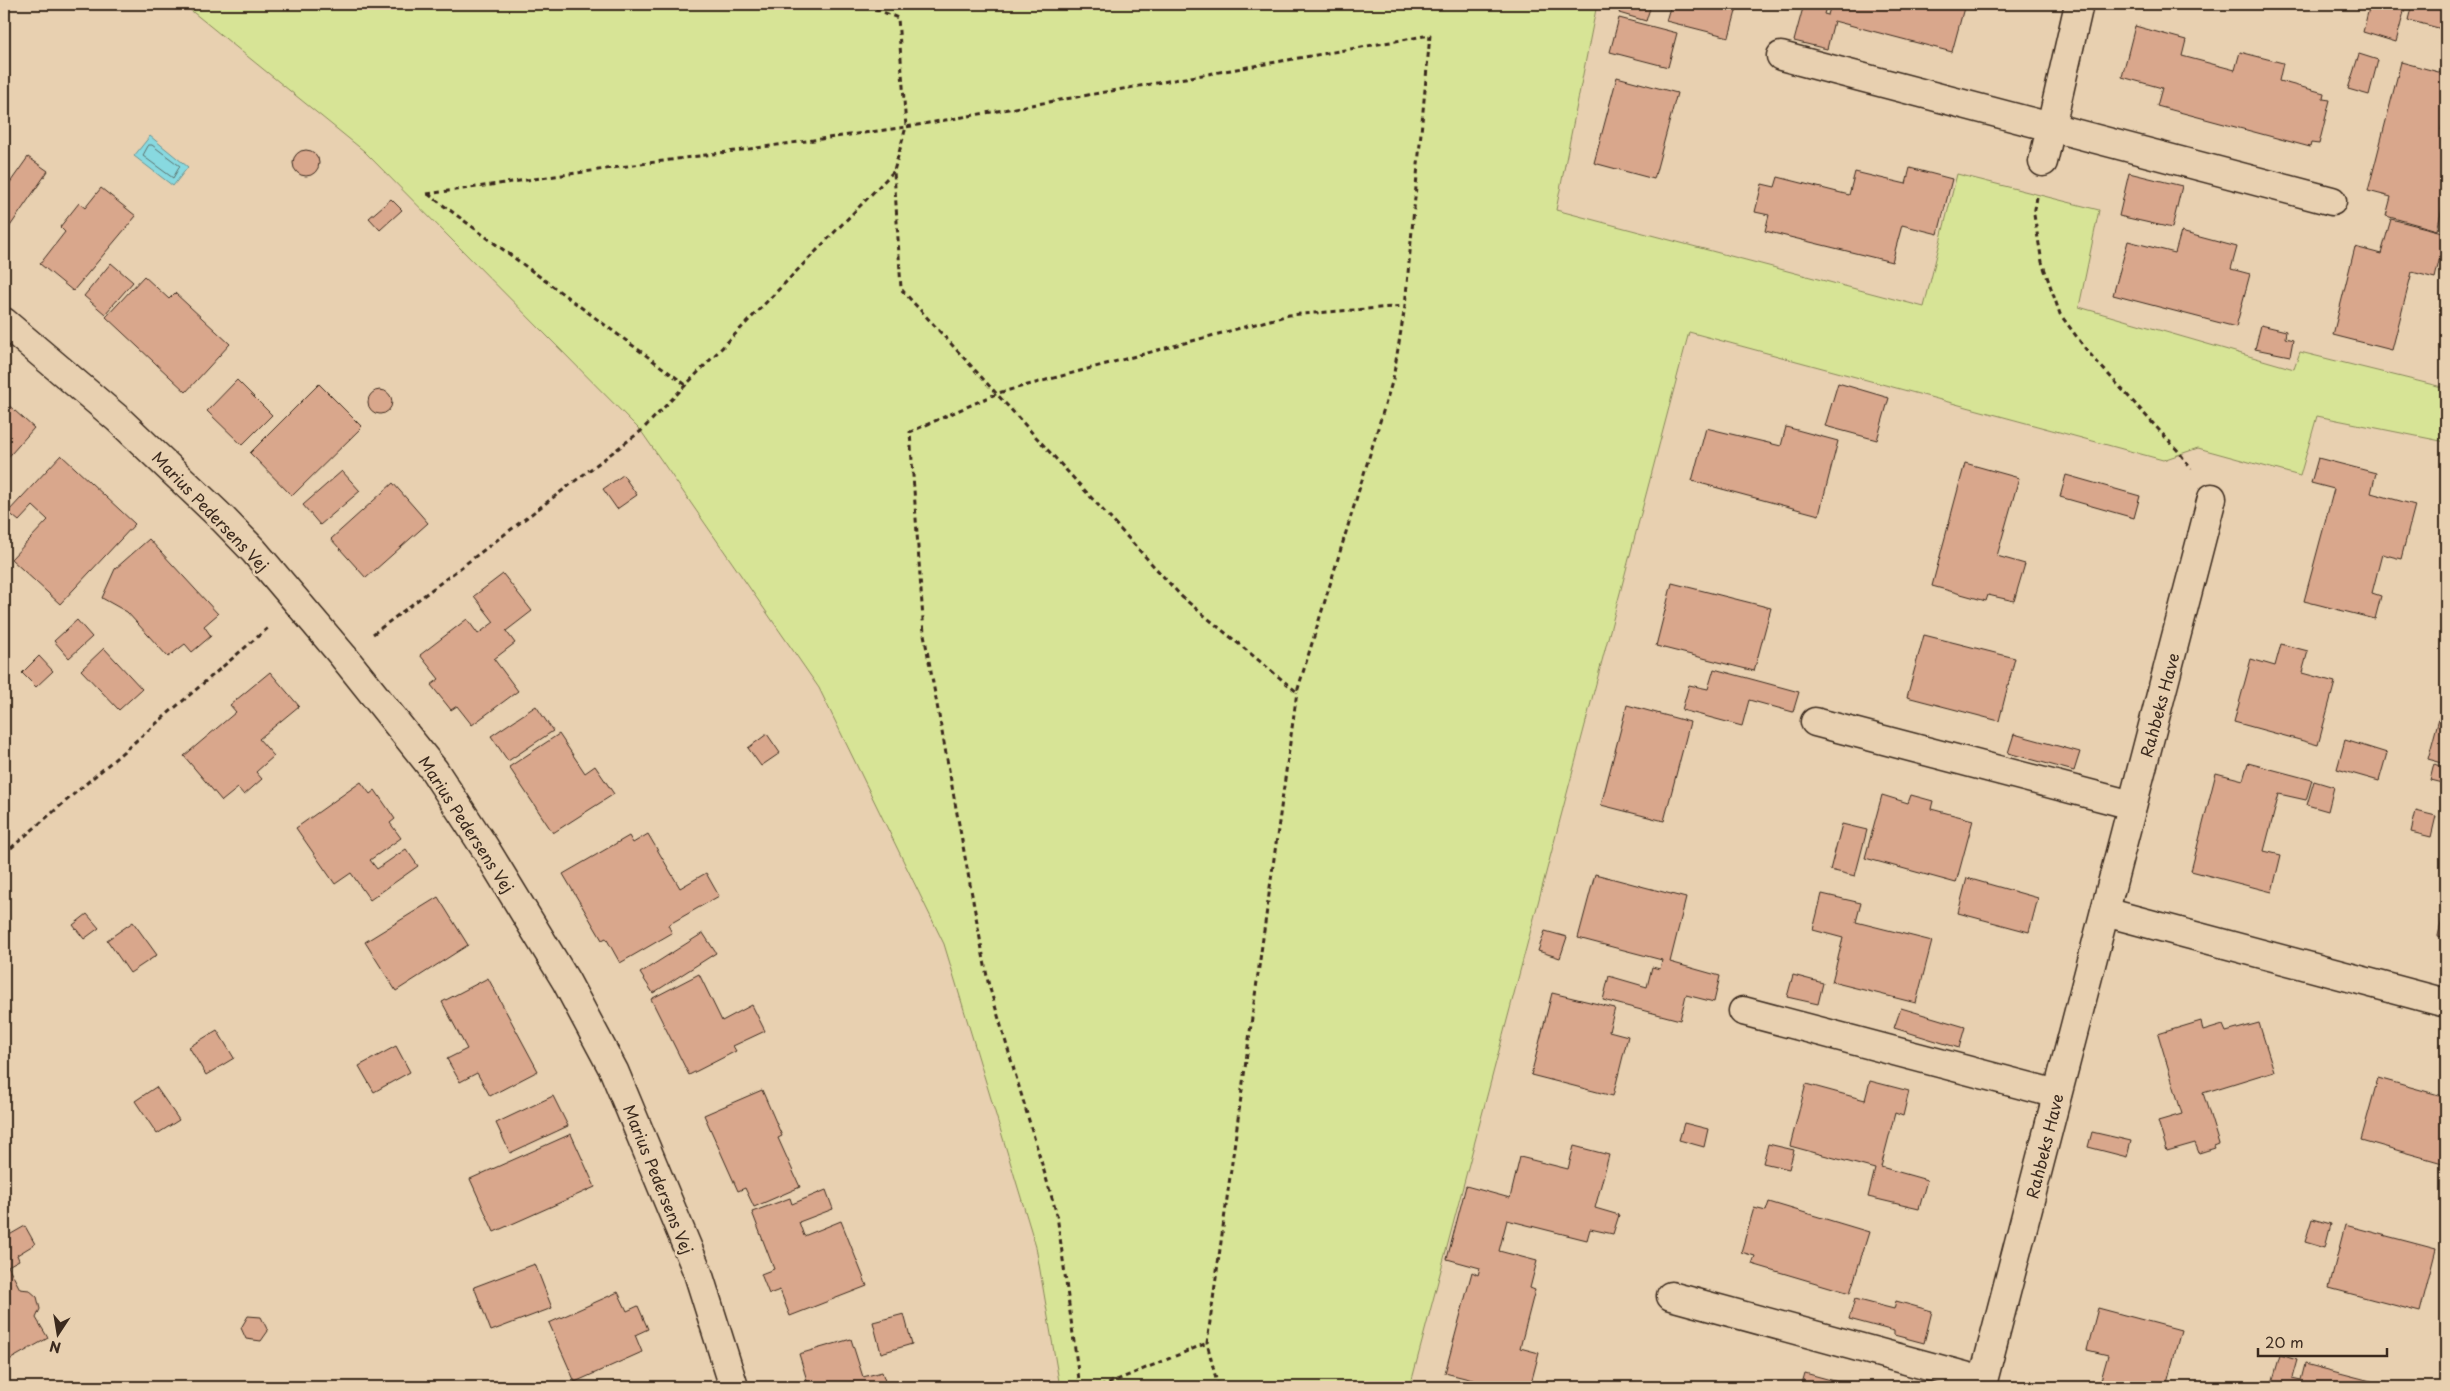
<svg xmlns="http://www.w3.org/2000/svg" width="2450" height="1391" font-family="'Playpen Sans',sans-serif">
<style>
.green{fill:#d7e496;stroke:#89875a}
.water{fill:#88d9e0;stroke:#699392}
.lines{fill:none;stroke-linecap:round;stroke-linejoin:round}
.shore{stroke:#5a706c;stroke-width:1}
.building{fill:#d9a78c;stroke:#3b2a1e}
.minor-casing{stroke:#3b2a1e;stroke-width:31}
.path{stroke:#3b2a1e;stroke-width:3;stroke-dasharray:5 4;stroke-linecap:butt}
.minor{stroke:#e8d0b0;stroke-width:28}
.labels{text-anchor:middle;dominant-baseline:central;stroke-width:5;stroke-linejoin:round;paint-order:stroke}
.street-label{font-size:16px;fill:#3b2a1e;stroke:#e8d0b0}
</style>
<rect width="100%" height="100%" fill="#e8d0b0"/>
<filter id="ink" filterUnits="userSpaceOnUse"><feTurbulence type="fractalNoise" baseFrequency=".02" numOctaves="2"/><feDisplacementMap in="SourceGraphic" scale="10" xChannelSelector="R" yChannelSelector="G"/><feConvolveMatrix kernelMatrix="1 2 1 2 8 2 1 2 1" color-interpolation-filters="sRGB"/></filter>
<g filter="url(#ink)">
<path class="green" d="M 183,4 L 1597,4 L 1556,210 L 1924,307 L 1957,174 L 2099,210 L 2079,307 L 2294,369 L 2300,352 L 2446,388 L 2446,442 L 2317,416 L 2300,476 L 2198,448 L 2163,460 L 1689,332 L 1410,1387 L 1060,1387 L 1036,1247 L 944,944 L 819,688 L 641,431 L 364,151 Z"/>
<path class="water" d="M 150,136 L 188,167 L 173,186 L 134,156 Z"/>
<g class="lines">
<path class="shore" d="M 149,145 L 152,145 L 180,166 L 173,178 L 143,156 Z"/>
</g>
<g class="building">
<path d="M 1622,4 L 1651,5 L 1646,21 L 1619,13 Z"/>
<path d="M 1671,4 L 1738,4 L 1729,37 L 1666,21 Z"/>
<path d="M 1804,4 L 1827,4 L 1824,14 L 1828,15 L 1831,4 L 1965,4 L 1952,52 L 1834,21 L 1827,49 L 1794,41 Z"/>
<path d="M 2370,4 L 2406,4 L 2396,42 L 2363,32 Z"/>
<path d="M 2412,4 L 2446,4 L 2446,30 L 2408,20 Z"/>
<path d="M 1619,18 L 1677,33 L 1668,67 L 1610,52 Z"/>
<path d="M 2135,26 L 2186,40 L 2182,56 L 2235,70 L 2240,52 L 2283,63 L 2279,81 L 2324,93 L 2323,99 L 2330,100 L 2319,144 L 2311,143 L 2310,147 L 2157,106 L 2162,88 L 2122,77 Z"/>
<path d="M 2359,54 L 2378,60 L 2369,95 L 2348,89 Z"/>
<path d="M 2401,62 L 2446,74 L 2446,111 L 2441,130 L 2446,131 L 2446,193 L 2437,230 L 2386,216 L 2391,197 L 2368,191 Z"/>
<path d="M 1617,77 L 1677,93 L 1654,179 L 1594,163 Z"/>
<circle cx="306" cy="163" r="13"/>
<path d="M 28,157 L 48,171 L 4,235 L 4,191 Z"/>
<path d="M 1910,168 L 1952,179 L 1938,234 L 1902,225 L 1892,262 L 1765,231 L 1769,215 L 1755,212 L 1762,184 L 1775,187 L 1778,177 L 1849,195 L 1855,172 L 1906,184 Z"/>
<path d="M 2129,173 L 2182,186 L 2172,228 L 2119,216 Z"/>
<path d="M 101,188 L 136,216 L 73,291 L 40,264 L 65,232 L 60,227 L 79,203 L 85,208 Z"/>
<path d="M 391,199 L 402,210 L 380,230 L 369,218 Z"/>
<path d="M 2391,219 L 2446,233 L 2446,259 L 2440,257 L 2435,278 L 2412,272 L 2392,350 L 2333,335 L 2355,247 L 2381,254 Z"/>
<path d="M 2181,232 L 2237,247 L 2231,269 L 2250,274 L 2236,327 L 2113,295 L 2128,241 L 2175,253 Z"/>
<path d="M 111,263 L 133,282 L 105,314 L 84,296 Z"/>
<path d="M 144,276 L 169,299 L 175,293 L 230,344 L 186,392 L 106,317 Z"/>
<path d="M 2261,325 L 2286,331 L 2285,338 L 2293,340 L 2290,356 L 2255,349 Z"/>
<path d="M 237,380 L 272,415 L 242,445 L 207,411 Z"/>
<path d="M 1838,383 L 1889,398 L 1877,440 L 1825,426 Z"/>
<path d="M 319,384 L 362,427 L 292,496 L 250,453 Z"/>
<circle cx="380" cy="402" r="12"/>
<path d="M 4,401 L 34,428 L 4,462 Z"/>
<path d="M 1786,427 L 1838,441 L 1819,515 L 1692,481 L 1706,428 L 1781,446 Z"/>
<path d="M 61,455 L 135,524 L 60,604 L 11,559 L 48,520 L 33,506 L 19,521 L 8,512 Z"/>
<path d="M 2318,458 L 2376,473 L 2371,493 L 2415,505 L 2401,559 L 2382,554 L 2372,593 L 2381,596 L 2375,619 L 2304,601 L 2334,489 L 2311,483 Z"/>
<path d="M 1965,463 L 2019,478 L 1997,556 L 2025,564 L 2014,601 L 1988,595 L 1986,601 L 1932,586 Z"/>
<path d="M 342,471 L 360,491 L 320,525 L 303,505 Z"/>
<path d="M 623,475 L 637,495 L 617,509 L 603,489 Z"/>
<path d="M 2066,475 L 2140,496 L 2134,518 L 2060,497 Z"/>
<path d="M 393,483 L 428,523 L 366,578 L 331,539 Z"/>
<path d="M 149,539 L 218,614 L 204,626 L 211,636 L 192,652 L 185,644 L 168,657 L 127,612 L 102,598 L 115,569 Z"/>
<path d="M 503,574 L 532,611 L 506,631 L 515,643 L 494,659 L 518,691 L 472,725 L 457,706 L 451,710 L 431,685 L 439,679 L 420,655 L 467,619 L 478,634 L 494,622 L 474,596 Z"/>
<path d="M 1672,583 L 1771,608 L 1754,671 L 1656,646 Z"/>
<path d="M 77,620 L 92,637 L 69,658 L 54,641 Z"/>
<path d="M 1924,635 L 2015,658 L 1999,721 L 1907,697 Z"/>
<path d="M 2281,644 L 2308,651 L 2302,673 L 2335,682 L 2318,745 L 2234,722 L 2251,659 L 2275,666 Z"/>
<path d="M 104,648 L 142,689 L 119,710 L 81,670 Z"/>
<path d="M 39,656 L 53,671 L 36,687 L 22,673 Z"/>
<path d="M 1714,669 L 1799,692 L 1793,712 L 1749,700 L 1742,726 L 1682,710 L 1689,685 L 1708,689 Z"/>
<path d="M 270,672 L 299,706 L 259,739 L 274,756 L 256,772 L 262,779 L 244,795 L 238,788 L 222,801 L 184,756 L 236,712 L 230,705 Z"/>
<path d="M 1627,705 L 1690,722 L 1664,821 L 1601,805 Z"/>
<path d="M 536,706 L 553,731 L 508,761 L 491,736 Z"/>
<path d="M 2439,718 L 2446,720 L 2446,764 L 2428,759 Z"/>
<path d="M 559,734 L 585,773 L 595,766 L 614,794 L 553,833 L 509,767 Z"/>
<path d="M 767,734 L 780,753 L 761,766 L 748,748 Z"/>
<path d="M 2014,734 L 2080,752 L 2074,771 L 2008,753 Z"/>
<path d="M 2345,740 L 2387,753 L 2379,781 L 2337,769 Z"/>
<path d="M 2248,763 L 2312,780 L 2306,800 L 2279,794 L 2264,851 L 2281,855 L 2272,892 L 2191,871 L 2216,773 L 2243,780 Z"/>
<path d="M 2434,764 L 2446,767 L 2446,784 L 2430,780 Z"/>
<path d="M 2314,781 L 2334,787 L 2328,811 L 2307,805 Z"/>
<path d="M 361,782 L 370,794 L 375,790 L 395,819 L 390,823 L 401,838 L 370,860 L 377,869 L 406,849 L 418,866 L 370,900 L 351,873 L 335,884 L 296,828 Z"/>
<path d="M 1882,795 L 1908,803 L 1911,795 L 1933,801 L 1931,809 L 1973,820 L 1956,883 L 1865,858 Z"/>
<path d="M 2416,811 L 2436,816 L 2431,837 L 2411,832 Z"/>
<path d="M 1842,824 L 1867,830 L 1855,876 L 1830,870 Z"/>
<path d="M 648,834 L 680,888 L 706,873 L 719,896 L 668,925 L 672,933 L 620,963 L 606,938 L 602,940 L 563,874 L 629,836 L 633,843 Z"/>
<path d="M 1595,874 L 1686,898 L 1670,962 L 1720,976 L 1714,1002 L 1686,995 L 1680,1020 L 1603,1000 L 1609,976 L 1647,987 L 1652,967 L 1660,969 L 1662,960 L 1578,938 Z"/>
<path d="M 1967,878 L 2038,898 L 2029,932 L 1958,913 Z"/>
<path d="M 1822,894 L 1861,903 L 1856,922 L 1932,941 L 1916,1003 L 1832,982 L 1843,938 L 1813,930 Z"/>
<path d="M 438,897 L 468,945 L 396,991 L 365,942 Z"/>
<path d="M 2446,903 L 2446,938 L 2438,936 Z"/>
<path d="M 87,914 L 99,928 L 84,939 L 73,925 Z"/>
<path d="M 133,922 L 157,955 L 130,973 L 107,940 Z"/>
<path d="M 1545,931 L 1567,937 L 1560,958 L 1538,951 Z"/>
<path d="M 703,933 L 716,953 L 653,993 L 640,973 Z"/>
<path d="M 699,974 L 722,1021 L 752,1005 L 765,1031 L 733,1046 L 736,1051 L 689,1075 L 651,999 Z"/>
<path d="M 1793,975 L 1823,983 L 1818,1004 L 1787,997 Z"/>
<path d="M 488,978 L 538,1071 L 490,1096 L 477,1073 L 460,1082 L 447,1059 L 467,1049 L 442,1002 Z"/>
<path d="M 1552,993 L 1615,1008 L 1609,1031 L 1628,1036 L 1613,1096 L 1531,1075 Z"/>
<path d="M 1901,1008 L 1965,1027 L 1959,1048 L 1894,1028 Z"/>
<path d="M 2201,1021 L 2203,1031 L 2223,1025 L 2226,1032 L 2259,1023 L 2274,1071 L 2203,1093 L 2219,1144 L 2214,1146 L 2215,1148 L 2199,1153 L 2195,1143 L 2167,1151 L 2158,1121 L 2182,1114 L 2158,1034 Z"/>
<path d="M 217,1030 L 234,1058 L 206,1075 L 189,1047 Z"/>
<path d="M 396,1046 L 410,1072 L 374,1092 L 359,1066 Z"/>
<path d="M 2378,1078 L 2446,1097 L 2446,1164 L 2361,1140 Z"/>
<path d="M 1870,1081 L 1909,1091 L 1903,1116 L 1895,1113 L 1881,1167 L 1927,1180 L 1919,1209 L 1868,1197 L 1875,1169 L 1790,1146 L 1806,1084 L 1865,1100 Z"/>
<path d="M 156,1087 L 179,1120 L 157,1134 L 135,1101 Z"/>
<path d="M 762,1090 L 782,1136 L 778,1138 L 800,1187 L 754,1207 L 745,1188 L 738,1191 L 704,1115 Z"/>
<path d="M 553,1096 L 568,1126 L 510,1153 L 496,1123 Z"/>
<path d="M 1684,1123 L 1708,1129 L 1704,1147 L 1679,1140 Z"/>
<path d="M 2092,1132 L 2131,1141 L 2127,1157 L 2088,1147 Z"/>
<path d="M 571,1134 L 595,1187 L 494,1232 L 470,1179 Z"/>
<path d="M 1768,1144 L 1794,1150 L 1789,1169 L 1763,1163 Z"/>
<path d="M 1574,1146 L 1609,1155 L 1595,1208 L 1619,1215 L 1613,1234 L 1590,1229 L 1587,1240 L 1507,1220 L 1499,1251 L 1537,1261 L 1530,1288 L 1535,1290 L 1520,1348 L 1539,1353 L 1530,1387 L 1501,1387 L 1445,1373 L 1472,1272 L 1478,1275 L 1480,1268 L 1447,1259 L 1466,1186 L 1510,1198 L 1520,1157 L 1568,1169 Z"/>
<path d="M 826,1190 L 833,1209 L 799,1222 L 804,1236 L 841,1221 L 867,1286 L 790,1316 L 780,1290 L 769,1294 L 761,1274 L 774,1269 L 752,1212 L 790,1198 L 792,1204 Z"/>
<path d="M 1769,1202 L 1869,1232 L 1850,1293 L 1752,1264 L 1755,1256 L 1741,1252 L 1754,1208 L 1766,1211 Z"/>
<path d="M 2312,1219 L 2331,1224 L 2325,1248 L 2305,1242 Z"/>
<path d="M 2345,1225 L 2436,1249 L 2420,1312 L 2329,1288 Z"/>
<path d="M 25,1226 L 35,1244 L 17,1255 L 19,1260 L 8,1266 L 20,1289 L 29,1290 L 37,1297 L 40,1309 L 36,1318 L 48,1338 L 4,1363 L 4,1238 Z"/>
<path d="M 535,1264 L 552,1308 L 491,1331 L 474,1287 Z"/>
<path d="M 618,1292 L 627,1311 L 638,1306 L 648,1329 L 635,1335 L 642,1352 L 575,1382 L 549,1323 Z"/>
<path d="M 1855,1299 L 1894,1309 L 1896,1301 L 1932,1311 L 1924,1343 L 1894,1335 L 1894,1331 L 1849,1319 Z"/>
<path d="M 2098,1308 L 2181,1330 L 2166,1387 L 2099,1387 L 2108,1355 L 2087,1350 Z"/>
<path d="M 904,1314 L 912,1344 L 881,1353 L 873,1322 Z"/>
<path d="M 248,1316 L 261,1317 L 268,1331 L 261,1341 L 246,1339 L 241,1328 Z"/>
<path d="M 851,1339 L 863,1377 L 882,1372 L 887,1387 L 809,1387 L 799,1354 Z"/>
<path d="M 2280,1355 L 2297,1360 L 2292,1378 L 2301,1380 L 2305,1364 L 2394,1387 L 2271,1387 Z"/>
<path d="M 1805,1373 L 1842,1383 L 1841,1387 L 1801,1387 Z"/>
</g>
<g class="lines">
<g class="minor-casing">
<g id="minor">
<path d="M 1781,56 L 2332,201"/>
<path d="M 2043,162 L 2079,4"/>
<path d="M 4,322 L 118,419 L 223,519 L 254,551 L 343,656 L 434,770 L 485,848 L 566,981 L 614,1071 L 698,1273 L 734,1387"/>
<path d="M 1815,722 L 2132,805"/>
<path d="M 2105,912 L 2446,1003"/>
<path d="M 1743,1011 L 2057,1094"/>
<path d="M 1671,1296 L 1983,1381 L 2212,498"/>
</g>
</g>
<g class="path">
<path d="M 427,194 L 906,127 L 898,18 L 863,4"/>
<path d="M 428,194 L 686,385"/>
<path d="M 2037,197 L 2034,215 L 2042,262 L 2060,314 L 2088,352 L 2179,452 L 2191,469"/>
<path d="M 373,634 L 641,431 L 894,171"/>
<path d="M 4,854 L 269,627"/>
<path d="M 1080,1387 L 1057,1215 L 988,982 L 924,634 L 910,432 L 998,393 L 1289,315 L 1405,306 L 1393,379 L 1297,692 L 1182,597 L 901,289 L 894,171 L 906,127 L 1430,35 L 1405,306"/>
<path d="M 1100,1387 L 1207,1343"/>
<path d="M 1218,1387 L 1207,1343 L 1297,692"/>
</g>
<use href="#minor" class="minor"/>
</g>
</g>
<g class="labels">
<g class="street-label">
<text transform="translate(211 511) rotate(46)">Marius Pedersens Vej</text>
<text transform="translate(2159 705) rotate(-75)">Rahbeks Have</text>
<text transform="translate(467 824) rotate(57)">Marius Pedersens Vej</text>
<text transform="translate(2044 1146) rotate(-76)">Rahbeks Have</text>
<text transform="translate(659 1179) rotate(68)">Marius Pedersens Vej</text>
</g>
</g>
<rect width="2450" height="1391" fill="none" stroke="#e8d0b0" stroke-width="20"/>
<rect x="10" y="10" width="2430" height="1371" fill="none" stroke="#3b2a1e" stroke-width="2" filter="url(#ink)"/>
<g transform="translate(58 1334) rotate(192)" stroke="#e8d0b0" stroke-width="4" paint-order="stroke">
<path d="M0-4L9 19L0 12L-9 19Z" fill="#3b2a1e"/>
<text y="-8" font-size="14" font-weight="bold" text-anchor="middle" fill="#3b2a1e">N</text>
</g>
<path d="M2258 1348v8h129v-8" fill="none" stroke="#3b2a1e" stroke-width="2.5"/>
<text x="2265" y="1348" font-size="15" fill="#3b2a1e" stroke="#e8d0b0" stroke-width="4" paint-order="stroke">20 m</text>
</svg>
